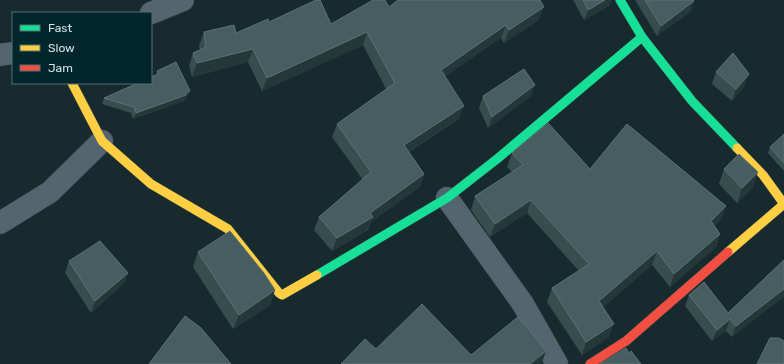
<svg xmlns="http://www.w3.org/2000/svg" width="784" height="364" font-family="Rubik,sans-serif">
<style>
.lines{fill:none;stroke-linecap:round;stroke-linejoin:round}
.street-casing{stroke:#364649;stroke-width:23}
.fast-casing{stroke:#364649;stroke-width:10}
.slow-casing{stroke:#364649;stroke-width:10}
.jam-casing{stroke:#364649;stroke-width:10}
.street{stroke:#536670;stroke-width:22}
.fast{stroke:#16e098;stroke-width:9}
.slow{stroke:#ffcf43;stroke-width:9}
.jam{stroke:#f24e42;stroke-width:9}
.wall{fill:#374d4e}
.shaded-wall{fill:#24383a}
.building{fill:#485d5f;stroke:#5d7274}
</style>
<rect width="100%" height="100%" fill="#172a2d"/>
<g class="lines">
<g class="street-casing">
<g id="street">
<path d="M 151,13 L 183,0"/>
<path d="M 0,55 L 13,53"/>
<path d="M 447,198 L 523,304 L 557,364"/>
<path d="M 0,223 L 50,192 L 102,141"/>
</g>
</g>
<g class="fast-casing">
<g id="fast">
<path d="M 620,0 L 642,37 L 692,101 L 737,148"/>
<path d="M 317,275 L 447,198 L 497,159 L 642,37"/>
</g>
</g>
<g class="slow-casing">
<g id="slow">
<path d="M 72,83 L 102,141 L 151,184 L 228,229 L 279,293 L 282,295 L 317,275"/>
<path d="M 737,148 L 763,175 L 784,204"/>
<path d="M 728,252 L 784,204"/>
</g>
</g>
<g class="jam-casing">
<path id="jam" d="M 590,364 L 626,341 L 728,252"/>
</g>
<use href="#street" class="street"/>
<use href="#fast" class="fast"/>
<use href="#slow" class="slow"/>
<use href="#jam" class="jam"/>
</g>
<g class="wall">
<path d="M 573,0 L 611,0 L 609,6 L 584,20 Z"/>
<path d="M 635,0 L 693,0 L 690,12 L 657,36 Z"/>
<path d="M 389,7 L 539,20 L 504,43 L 501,38 L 445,76 L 459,119 L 409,152 L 424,174 L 420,187 L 371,222 L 368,230 L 332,251 L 314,230 L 319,217 L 363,180 L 332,137 L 337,124 L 386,89 L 363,45 L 262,91 L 248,62 L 192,77 L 189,66 L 193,53 L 200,50 L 199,46 L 204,32 L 236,33 L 269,22 L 331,24 Z"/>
<path d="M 157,71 L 187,97 L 185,98 L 184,101 L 133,119 L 131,113 L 102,104 L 104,98 L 156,75 Z"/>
<path d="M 716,72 L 745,85 L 732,101 L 712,84 Z"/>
<path d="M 483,96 L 531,96 L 488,128 L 479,108 Z"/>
<path d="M 784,134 L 784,171 L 768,153 L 770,147 Z"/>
<path d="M 512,153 L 590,169 L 726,206 L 721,219 L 714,226 L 720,234 L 716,247 L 670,287 L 652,265 L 603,307 L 609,337 L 582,355 L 547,302 L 552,288 L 579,271 L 527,213 L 490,237 L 471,210 L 475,196 L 512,172 L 507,167 Z"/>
<path d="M 724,169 L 753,187 L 737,203 L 719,184 Z"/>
<path d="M 198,252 L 275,290 L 270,305 L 233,329 L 193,267 Z"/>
<path d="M 784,260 L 732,337 L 726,331 L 712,341 L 685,306 L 689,295 L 728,313 Z"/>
<path d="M 69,261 L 128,273 L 123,284 L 91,313 L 65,273 Z"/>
</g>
<g class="shaded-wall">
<path d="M 605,0 L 611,0 L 609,6 L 584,20 L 588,10 Z"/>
<path d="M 694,1 L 690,12 L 657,36 L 661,26 Z"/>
<path d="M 544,7 L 539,20 L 504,43 L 509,30 Z"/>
<path d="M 506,25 L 501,38 L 436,83 L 441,70 Z"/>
<path d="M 367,32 L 363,45 L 262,91 L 267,78 Z"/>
<path d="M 253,49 L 248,62 L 192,77 L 197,63 Z"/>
<path d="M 749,74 L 745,85 L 732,101 L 736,89 Z"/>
<path d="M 535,85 L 531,96 L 488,128 L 492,117 Z"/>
<path d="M 190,91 L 187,97 L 185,98 L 184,101 L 133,119 L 136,113 Z"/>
<path d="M 464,106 L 459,119 L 399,158 L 404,145 Z"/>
<path d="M 758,172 L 753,187 L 737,203 L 742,188 Z"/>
<path d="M 424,174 L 420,187 L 371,222 L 368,230 L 332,251 L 337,238 L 370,213 Z"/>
<path d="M 531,200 L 527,213 L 490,237 L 495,224 Z"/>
<path d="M 726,206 L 721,219 L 706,234 L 711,221 Z"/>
<path d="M 720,234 L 716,247 L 670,287 L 674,274 Z"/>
<path d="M 657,251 L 652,265 L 595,314 L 599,301 Z"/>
<path d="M 128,273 L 123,284 L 91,313 L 95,301 Z"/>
<path d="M 784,289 L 784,297 L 732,337 L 736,326 Z"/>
<path d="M 275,290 L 270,305 L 233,329 L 239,315 Z"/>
<path d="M 730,319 L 726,331 L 712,341 L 717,330 Z"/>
<path d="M 614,324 L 609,337 L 582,355 L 586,342 Z"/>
<path d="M 546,351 L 542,363 L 540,364 L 530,364 Z"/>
</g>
<g class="building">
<path d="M 316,0 L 320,0 L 331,24 L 373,0 L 385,0 L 389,7 L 398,0 L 540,0 L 544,7 L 509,30 L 506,25 L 441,70 L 464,106 L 404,145 L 424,174 L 370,213 L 373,217 L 337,238 L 319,217 L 371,172 L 337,124 L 395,83 L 367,32 L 267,78 L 253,49 L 197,63 L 193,53 L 206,47 L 204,32 L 234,25 L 236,33 L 268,19 L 269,22 Z"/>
<path d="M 583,0 L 605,0 L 588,10 Z"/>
<path d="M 645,0 L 693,0 L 694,1 L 661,26 Z"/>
<path d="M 733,53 L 749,74 L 736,89 L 716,72 Z"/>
<path d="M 176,62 L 190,91 L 186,93 L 186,95 L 136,113 L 134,107 L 104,98 L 138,83 L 151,83 L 151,77 L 159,74 L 157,71 Z"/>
<path d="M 524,69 L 535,85 L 492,117 L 483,96 Z"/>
<path d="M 548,123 L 590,169 L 627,124 L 726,206 L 711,221 L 720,234 L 674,274 L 657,251 L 599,301 L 614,324 L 586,342 L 552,288 L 589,264 L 531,200 L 495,224 L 475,196 L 523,165 L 512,153 Z"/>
<path d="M 784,134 L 784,163 L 770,147 Z"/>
<path d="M 739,154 L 758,172 L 742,188 L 724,169 Z"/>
<path d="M 230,231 L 264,273 L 275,290 L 239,315 L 198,252 Z"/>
<path d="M 100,241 L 128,273 L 95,301 L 69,261 Z"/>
<path d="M 784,260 L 784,289 L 736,326 L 730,319 L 717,330 L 689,295 L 704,282 L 728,313 Z"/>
<path d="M 422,304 L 471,355 L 518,317 L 546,351 L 530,364 L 341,364 L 365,339 L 376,349 Z"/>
<path d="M 185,316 L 201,328 L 231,364 L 149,364 Z"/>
<path d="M 770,338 L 779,338 L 784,341 L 784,364 L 757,364 Z"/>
<path d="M 626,348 L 629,353 L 631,351 L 641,364 L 600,364 Z"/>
</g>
<rect x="12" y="12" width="140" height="72" fill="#03262c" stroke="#557176"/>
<rect x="20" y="25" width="20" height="6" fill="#16e098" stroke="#557176"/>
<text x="48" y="32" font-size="12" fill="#d0e2e6">Fast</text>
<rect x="20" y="45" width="20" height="6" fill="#ffcf43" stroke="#557176"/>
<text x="48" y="52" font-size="12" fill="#d0e2e6">Slow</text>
<rect x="20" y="65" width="20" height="6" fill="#f24e42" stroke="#557176"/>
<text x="48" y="72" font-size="12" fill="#d0e2e6">Jam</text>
</svg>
